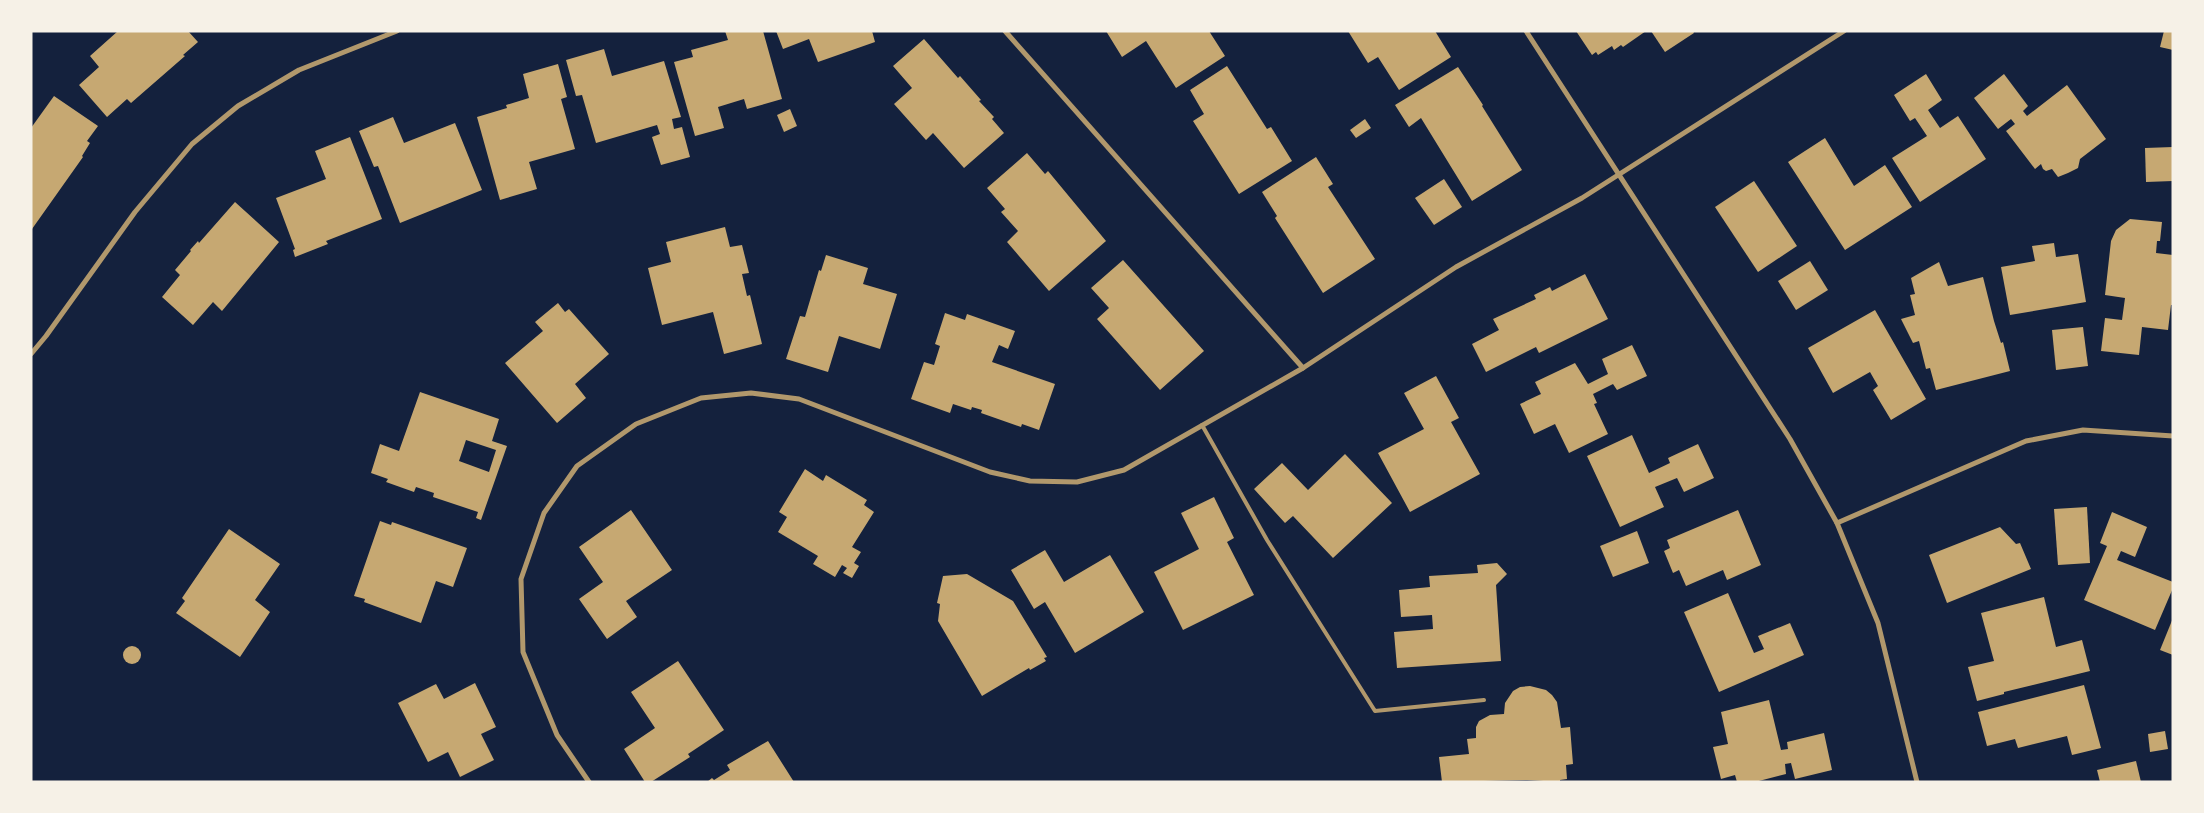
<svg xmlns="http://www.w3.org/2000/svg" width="2204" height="813" font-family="Rubik,sans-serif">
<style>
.building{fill:#c6a872;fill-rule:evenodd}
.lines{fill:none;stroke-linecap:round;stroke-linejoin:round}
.service{stroke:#b1986c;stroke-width:4}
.minor{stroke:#b1986c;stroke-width:5}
</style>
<rect width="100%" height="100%" fill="#14213d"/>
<g class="building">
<path d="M 118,31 L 188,31 L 198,42 L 183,55 L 185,56 L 131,103 L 127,99 L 107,117 L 79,85 L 99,67 L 90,56 Z"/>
<path d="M 725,31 L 763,31 L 782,99 L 747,109 L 744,99 L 718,107 L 724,128 L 695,136 L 674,62 L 693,57 L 691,50 L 728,40 Z"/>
<path d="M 776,31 L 872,31 L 875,42 L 818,62 L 809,39 L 783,49 Z"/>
<path d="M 1106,31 L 1209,31 L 1225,56 L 1176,88 L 1146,41 L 1122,57 Z"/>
<path d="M 1348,31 L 1435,31 L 1451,57 L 1399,90 L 1378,57 L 1368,63 Z"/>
<path d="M 1576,31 L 1646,31 L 1623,47 L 1621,45 L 1614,50 L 1612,46 L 1598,55 L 1596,52 L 1592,55 Z"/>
<path d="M 1651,31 L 1693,31 L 1694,33 L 1665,52 Z"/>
<path d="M 2164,31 L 2173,31 L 2173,50 L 2160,47 Z"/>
<path d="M 924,39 L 958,78 L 960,76 L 981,100 L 979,101 L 994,117 L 992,119 L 1004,133 L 964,168 L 933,133 L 926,140 L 894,104 L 912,88 L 893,66 Z"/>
<path d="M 604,49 L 612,76 L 664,61 L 681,117 L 672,119 L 674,129 L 682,127 L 690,157 L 661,165 L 652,137 L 660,134 L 657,125 L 596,143 L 582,95 L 576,96 L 566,60 Z"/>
<path d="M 558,64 L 567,97 L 561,99 L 575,149 L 529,162 L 537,189 L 500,200 L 477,117 L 507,108 L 506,105 L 529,98 L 523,74 Z"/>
<path d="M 1227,66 L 1267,129 L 1271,127 L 1292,161 L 1239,194 L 1193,121 L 1204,114 L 1190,90 Z"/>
<path d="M 1458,67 L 1483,105 L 1482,106 L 1522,170 L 1472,201 L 1421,118 L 1409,127 L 1395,105 Z"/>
<path d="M 1926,74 L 1942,100 L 1928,110 L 1940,128 L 1958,116 L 1986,159 L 1920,202 L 1892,158 L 1927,136 L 1915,118 L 1910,121 L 1894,95 Z"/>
<path d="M 2004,74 L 2028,106 L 2023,111 L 2027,116 L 2067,85 L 2106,139 L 2080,159 L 2078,168 L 2068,173 L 2058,177 L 2052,169 L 2046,171 L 2043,169 L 2041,164 L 2035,169 L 2006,131 L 2015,124 L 2011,119 L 1998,129 L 1974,98 Z"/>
<path d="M 54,96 L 98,126 L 87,141 L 90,143 L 82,156 L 83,157 L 32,229 L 31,128 Z"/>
<path d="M 790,109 L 797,126 L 784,132 L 777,115 Z"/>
<path d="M 393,117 L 404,143 L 455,123 L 482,190 L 400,223 L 378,166 L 374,167 L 359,131 Z"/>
<path d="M 1365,119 L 1371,128 L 1356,138 L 1350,130 Z"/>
<path d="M 350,137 L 382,219 L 326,241 L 328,244 L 295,257 L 293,250 L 295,249 L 276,198 L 326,179 L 315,151 Z"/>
<path d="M 1825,138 L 1854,186 L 1885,165 L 1912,207 L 1845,250 L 1788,162 Z"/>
<path d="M 2173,147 L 2173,181 L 2146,182 L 2145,148 Z"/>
<path d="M 1027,153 L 1045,174 L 1048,171 L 1106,241 L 1049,291 L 1007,242 L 1018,231 L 1001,212 L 1005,209 L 987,188 Z"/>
<path d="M 1316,157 L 1333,184 L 1328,187 L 1375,259 L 1323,293 L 1275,218 L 1277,216 L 1262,192 Z"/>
<path d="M 1444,179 L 1462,207 L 1434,225 L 1415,198 Z"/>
<path d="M 1754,181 L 1797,246 L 1758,272 L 1715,207 Z"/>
<path d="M 235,202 L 279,242 L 222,311 L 213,302 L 193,325 L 162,297 L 180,275 L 175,270 L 191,251 L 190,250 L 198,241 L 199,243 Z"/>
<path d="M 2130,219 L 2162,222 L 2160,241 L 2157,241 L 2156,253 L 2173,255 L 2173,305 L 2171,305 L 2168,330 L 2142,327 L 2139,355 L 2101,351 L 2105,318 L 2122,320 L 2125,298 L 2105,295 L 2111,241 L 2116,230 Z"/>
<path d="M 725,227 L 730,247 L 742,245 L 749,273 L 742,274 L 747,296 L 750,295 L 762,344 L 724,354 L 713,312 L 662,325 L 648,268 L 671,262 L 666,242 Z"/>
<path d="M 2054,243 L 2056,257 L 2078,254 L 2086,302 L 2010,315 L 2001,267 L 2035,261 L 2032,246 Z"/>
<path d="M 826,255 L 868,268 L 863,284 L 897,294 L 880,349 L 839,336 L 828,372 L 786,359 L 800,316 L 805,317 L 819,270 L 821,271 Z"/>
<path d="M 1123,260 L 1204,351 L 1160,390 L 1097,319 L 1109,308 L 1091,288 Z"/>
<path d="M 1810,261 L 1828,290 L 1796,310 L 1778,281 Z"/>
<path d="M 1939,262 L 1948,286 L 1983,277 L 1994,321 L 2001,343 L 2003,342 L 2010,371 L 1936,390 L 1930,368 L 1926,369 L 1919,341 L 1913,343 L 1901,319 L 1915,315 L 1910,295 L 1915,294 L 1911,278 Z"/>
<path d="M 1585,274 L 1608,319 L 1539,353 L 1536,347 L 1486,372 L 1472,344 L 1499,330 L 1493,319 L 1536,299 L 1534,295 L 1550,287 L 1552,291 Z"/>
<path d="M 558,303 L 565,312 L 569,309 L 609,354 L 575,384 L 586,398 L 557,423 L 505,363 L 543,331 L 535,322 Z"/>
<path d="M 1875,310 L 1926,399 L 1891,420 L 1873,390 L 1878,386 L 1870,372 L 1833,393 L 1808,348 Z"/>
<path d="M 945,313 L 965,320 L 967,314 L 1015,331 L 1008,349 L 999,345 L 992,362 L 1055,384 L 1039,430 L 1022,424 L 1021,427 L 981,413 L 982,410 L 972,407 L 971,410 L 953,404 L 950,413 L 911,399 L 924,362 L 934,365 L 940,346 L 935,344 Z"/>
<path d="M 2083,327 L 2088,366 L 2056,370 L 2052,330 Z"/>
<path d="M 1632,345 L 1647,376 L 1617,390 L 1613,384 L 1593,394 L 1597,403 L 1594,404 L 1608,434 L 1569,453 L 1555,424 L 1534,434 L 1520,404 L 1541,394 L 1535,382 L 1575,363 L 1588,384 L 1608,374 L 1602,359 Z"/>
<path d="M 1436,376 L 1459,418 L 1451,422 L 1480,474 L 1410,512 L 1378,453 L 1424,429 L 1404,393 Z"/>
<path d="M 420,392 L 499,419 L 492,441 L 507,446 L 481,520 L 476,518 L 478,512 L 433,497 L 434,493 L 416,487 L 414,492 L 386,482 L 388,479 L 371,473 L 380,444 L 399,451 ZM 466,440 L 496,450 L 489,472 L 459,461 Z"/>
<path d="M 1632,435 L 1649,473 L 1670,463 L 1668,458 L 1698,444 L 1714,478 L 1684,492 L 1677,478 L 1655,487 L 1664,507 L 1620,527 L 1587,456 Z"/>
<path d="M 1345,454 L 1392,503 L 1333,558 L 1293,516 L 1285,523 L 1254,489 L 1282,463 L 1308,490 Z"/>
<path d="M 805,469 L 823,481 L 826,475 L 867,500 L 864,505 L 874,512 L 852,547 L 861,552 L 854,563 L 859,566 L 852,578 L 843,573 L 847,568 L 842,565 L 835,577 L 813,564 L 818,556 L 778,532 L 787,517 L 779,512 Z"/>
<path d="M 1214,497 L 1234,538 L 1227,542 L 1254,595 L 1183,630 L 1154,572 L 1199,549 L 1181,513 Z"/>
<path d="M 2087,507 L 2090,563 L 2058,565 L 2054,509 Z"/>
<path d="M 631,510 L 672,570 L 626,601 L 637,617 L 607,639 L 579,599 L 603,582 L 579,547 Z"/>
<path d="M 1738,510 L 1761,565 L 1727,580 L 1723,570 L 1686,586 L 1679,570 L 1673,573 L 1664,551 L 1670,548 L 1667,540 Z"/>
<path d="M 2112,512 L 2147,527 L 2135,557 L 2121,551 L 2117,560 L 2173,582 L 2173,588 L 2155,630 L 2084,600 L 2107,546 L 2100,543 Z"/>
<path d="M 380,521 L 391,525 L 392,522 L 467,548 L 453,587 L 436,581 L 421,623 L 364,602 L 365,599 L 354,596 Z"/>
<path d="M 2000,527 L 2016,544 L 2020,543 L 2031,569 L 1947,603 L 1929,555 Z"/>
<path d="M 229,529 L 280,564 L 255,600 L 270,612 L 240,657 L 176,613 L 185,601 L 182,598 Z"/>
<path d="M 1637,531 L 1649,563 L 1613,577 L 1600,546 Z"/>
<path d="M 1045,550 L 1064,582 L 1110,555 L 1144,612 L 1075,653 L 1045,602 L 1034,609 L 1011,570 Z"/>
<path d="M 1497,563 L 1507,574 L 1496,585 L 1501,661 L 1397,668 L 1394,632 L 1433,629 L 1432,615 L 1401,617 L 1399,590 L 1430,587 L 1429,576 L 1478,573 L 1477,565 Z"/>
<path d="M 967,574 L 1013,601 L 1047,657 L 1044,658 L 1046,661 L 1030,670 L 1029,668 L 982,696 L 938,621 L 940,604 L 937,603 L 943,576 Z"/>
<path d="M 1728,593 L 1754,653 L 1764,649 L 1758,636 L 1790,623 L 1804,655 L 1719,692 L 1684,612 Z"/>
<path d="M 2044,597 L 2056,647 L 2082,640 L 2090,671 L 2004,692 L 2004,694 L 1977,701 L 1968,667 L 1994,661 L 1981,613 Z"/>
<path d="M 2173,618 L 2173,655 L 2160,650 Z"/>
<circle cx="132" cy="655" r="9"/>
<path d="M 678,661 L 724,730 L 688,754 L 690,757 L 651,782 L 645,782 L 624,749 L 655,728 L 631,692 Z"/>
<path d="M 475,683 L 496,727 L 481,734 L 494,760 L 460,777 L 448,752 L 428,762 L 398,703 L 436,684 L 444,699 Z"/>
<path d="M 2084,685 L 2101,748 L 2072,755 L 2067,736 L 2018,748 L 2015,739 L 1987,746 L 1978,712 Z"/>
<path d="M 1530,686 L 1546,690 L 1552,695 L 1557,702 L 1561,728 L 1570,727 L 1573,764 L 1566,765 L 1567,779 L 1560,780 L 1560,782 L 1527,780 L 1442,782 L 1439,757 L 1469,754 L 1467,739 L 1476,738 L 1476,727 L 1479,721 L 1490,715 L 1504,714 L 1505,703 L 1513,691 L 1520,687 Z"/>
<path d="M 1769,700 L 1781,750 L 1788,749 L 1787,742 L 1824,733 L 1832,770 L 1795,779 L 1791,763 L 1785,764 L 1786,774 L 1755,782 L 1737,782 L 1735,775 L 1721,779 L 1713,747 L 1728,744 L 1721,712 Z"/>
<path d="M 2165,731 L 2168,749 L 2150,752 L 2148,734 Z"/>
<path d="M 768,741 L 794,782 L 707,782 L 712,778 L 714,780 L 730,770 L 727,765 Z"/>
<path d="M 2136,761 L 2141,782 L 2100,782 L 2097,770 Z"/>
</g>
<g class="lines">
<path class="service" d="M 1202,425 L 1267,540 L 1375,711 L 1484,700"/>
<g class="minor">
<path d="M 1005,31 L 1303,368"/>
<path d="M 1526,31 L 1790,439 L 1837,523 L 1878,623 L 1917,782"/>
<path d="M 31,354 L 46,336 L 135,212 L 192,144 L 238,106 L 299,70 L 397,31"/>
<path d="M 1837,523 L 2026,441 L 2083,430 L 2173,436"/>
<path d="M 589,782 L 557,735 L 523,652 L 521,579 L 544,513 L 577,466 L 636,424 L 701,398 L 751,393 L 799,399 L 990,472 L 1030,481 L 1077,482 L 1124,470 L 1303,368 L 1456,267 L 1582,198 L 1844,31"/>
</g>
</g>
<rect width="2204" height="813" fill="none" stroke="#f6f1e7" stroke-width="65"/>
</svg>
